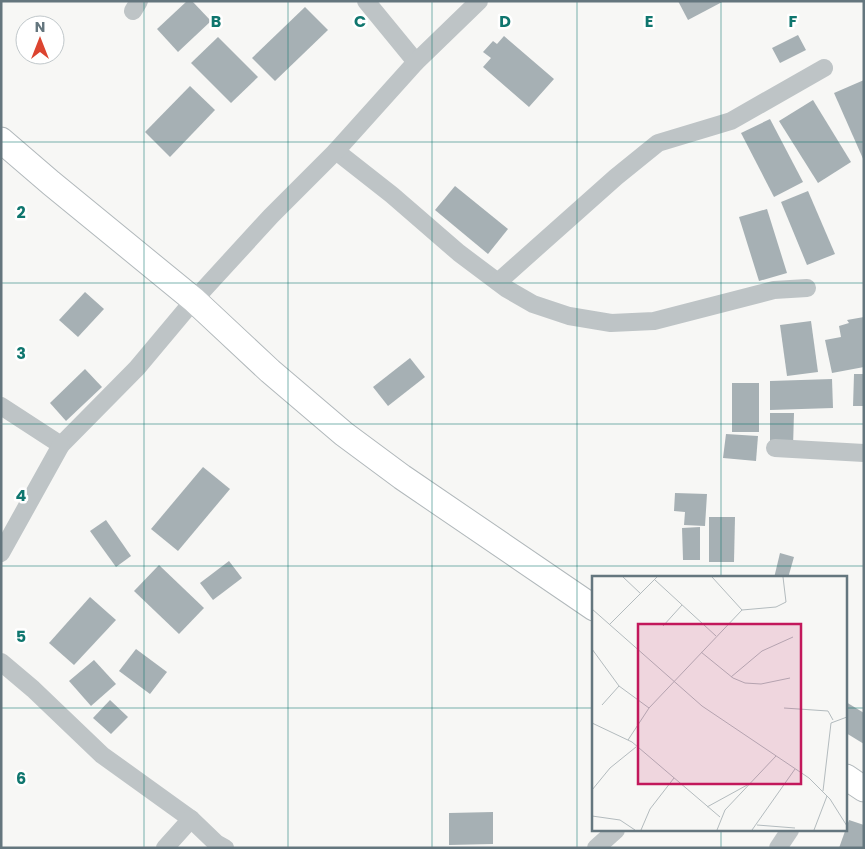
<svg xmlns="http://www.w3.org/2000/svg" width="865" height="849" font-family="Poppins,sans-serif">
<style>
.building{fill:#a6b0b4}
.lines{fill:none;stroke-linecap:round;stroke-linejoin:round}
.secondary-casing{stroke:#b1b8bb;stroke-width:27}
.street{stroke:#bec4c6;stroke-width:18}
.secondary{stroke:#fff;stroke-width:25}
.grid{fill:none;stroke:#0f766e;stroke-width:1;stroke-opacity:0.55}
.inset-road{fill:none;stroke:#b3bbbe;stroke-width:1}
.view{fill:#c2185b;fill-opacity:0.15;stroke:#c2185b;stroke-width:2.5}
.inset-edge{fill:none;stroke:#64767e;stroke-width:2.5}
.grid-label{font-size:16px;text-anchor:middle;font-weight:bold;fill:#0f766e;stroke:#fff;stroke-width:5;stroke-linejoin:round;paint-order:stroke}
</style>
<rect width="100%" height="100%" fill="#f7f7f5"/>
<g class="building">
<path d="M 187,1 L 192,1 L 211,21 L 178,52 L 157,29 Z"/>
<path d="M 678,1 L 724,1 L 688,20 Z"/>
<path d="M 305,7 L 328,30 L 275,81 L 252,58 Z"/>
<path d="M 798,35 L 806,50 L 780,63 L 772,48 Z"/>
<path d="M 504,36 L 554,79 L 529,107 L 483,67 L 491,58 L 483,52 L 493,41 L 497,44 Z"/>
<path d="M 218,37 L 258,77 L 231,103 L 191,63 Z"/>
<path d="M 864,80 L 864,161 L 834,93 Z"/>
<path d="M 190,86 L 215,110 L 170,157 L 145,132 Z"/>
<path d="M 813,100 L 851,162 L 818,183 L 779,121 Z"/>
<path d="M 770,119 L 803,182 L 774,197 L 741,133 Z"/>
<path d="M 455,186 L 508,229 L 488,254 L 435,210 Z"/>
<path d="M 808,191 L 835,254 L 807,265 L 781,202 Z"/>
<path d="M 767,209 L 787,273 L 759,281 L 739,217 Z"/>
<path d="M 85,292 L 104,309 L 78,337 L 59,320 Z"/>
<path d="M 864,317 L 864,367 L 832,373 L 825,340 L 841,337 L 839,326 L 849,323 L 847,320 Z"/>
<path d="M 811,321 L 818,372 L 787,376 L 780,325 Z"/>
<path d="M 410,358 L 425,377 L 388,406 L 373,387 Z"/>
<path d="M 85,369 L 102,387 L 66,421 L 50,403 Z"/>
<path d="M 854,374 L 864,374 L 864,406 L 853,406 Z"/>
<path d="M 832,379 L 833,408 L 770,410 L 770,381 Z"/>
<rect x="732" y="383" width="27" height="49"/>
<path d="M 770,413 L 794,413 L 793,447 L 770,447 Z"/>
<path d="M 726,434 L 758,436 L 756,461 L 723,458 Z"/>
<path d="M 203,467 L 230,489 L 178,551 L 151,529 Z"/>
<path d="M 675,493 L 707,494 L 705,526 L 684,525 L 685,512 L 674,511 Z"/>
<path d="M 709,517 L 735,517 L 734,562 L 709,562 Z"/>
<path d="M 106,520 L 131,556 L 116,567 L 90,531 Z"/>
<path d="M 700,527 L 700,560 L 683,560 L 682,528 Z"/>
<path d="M 780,553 L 794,557 L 788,578 L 774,578 Z"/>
<path d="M 229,561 L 242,578 L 213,600 L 200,583 Z"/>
<path d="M 159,565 L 204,608 L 179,634 L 134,591 Z"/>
<path d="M 90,597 L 116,620 L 74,665 L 49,643 Z"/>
<path d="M 136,649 L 167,672 L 150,694 L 119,671 Z"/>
<path d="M 94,660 L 116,684 L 91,706 L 69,681 Z"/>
<path d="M 110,700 L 128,717 L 111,734 L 93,718 Z"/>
<path d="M 846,702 L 864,713 L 864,744 L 846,733 Z"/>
<path d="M 493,812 L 493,844 L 449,845 L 449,813 Z"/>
<path d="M 849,820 L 864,825 L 864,848 L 839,848 Z"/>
</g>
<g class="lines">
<g class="secondary-casing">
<g id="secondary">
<path d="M 1,140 L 51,183 L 194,300 L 270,371 L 344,434 L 402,477 L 594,608"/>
<path d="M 846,777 L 864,789"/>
</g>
</g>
<g class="street">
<path d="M 366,1 L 416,62"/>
<path d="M 133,11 L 139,1"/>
<path d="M 336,151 L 392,195 L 459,253 L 507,289 L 533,304 L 569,316 L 611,323 L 654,321 L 774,290 L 807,288"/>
<path d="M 498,282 L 616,177 L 658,143 L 731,121 L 824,68"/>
<path d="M 1,406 L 61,445 L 137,368 L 194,300 L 271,216 L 336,151 L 416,62 L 479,1"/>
<path d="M 775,448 L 864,453"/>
<path d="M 1,553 L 61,445"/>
<path d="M 1,662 L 33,689 L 102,755 L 191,819 L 216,843 L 225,848"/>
<path d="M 165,848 L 191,819"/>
<path d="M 596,848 L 616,830"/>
<path d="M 778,848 L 790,830"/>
</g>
<use href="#secondary" class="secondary"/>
</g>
<path class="grid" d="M 144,1 L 144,848M 288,1 L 288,848M 432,1 L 432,848M 577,1 L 577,848M 721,1 L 721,578M 1,142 L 864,142M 1,283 L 864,283M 1,424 L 864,424M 1,566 L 864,566M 1,708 L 594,708M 846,708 L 864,708M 721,830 L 721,848"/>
<g transform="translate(592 576)">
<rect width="255" height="255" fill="#f7f7f5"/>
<path class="inset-road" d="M 31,1 L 49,18M 120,1 L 150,34M 63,4 L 124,60M 0,33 L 110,130 L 217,202 L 238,223 L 255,250M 17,49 L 65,1M 71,50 L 90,29M 0,73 L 27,110 L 57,132 L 150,34 L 184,31 L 194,26 L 191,1M 109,76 L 141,102 L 153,107 L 169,108 L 198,102M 139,101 L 170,75 L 201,61M 10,129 L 27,110M 192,132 L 236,135 L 241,144M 0,147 L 40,166 L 128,241M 36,164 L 57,132M 0,214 L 18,192 L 44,171M 231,215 L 239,147 L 255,141M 115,231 L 157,208M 0,240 L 28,244 L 43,254M 165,249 L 203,252M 49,254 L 58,233 L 82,202M 125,254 L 133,234 L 184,180M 160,254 L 203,193M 222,254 L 235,220"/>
<path class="view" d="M 46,48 L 209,48 L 209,208 L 46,208 Z"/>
<rect width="255" height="255" class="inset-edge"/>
</g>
<g class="grid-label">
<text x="216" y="27">B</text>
<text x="360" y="27">C</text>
<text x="505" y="27">D</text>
<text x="649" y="27">E</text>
<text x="793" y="27">F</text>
<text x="21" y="218">2</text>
<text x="21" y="359">3</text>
<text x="21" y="501">4</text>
<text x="21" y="642">5</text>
<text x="21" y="784">6</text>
</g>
<rect width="865" height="849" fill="none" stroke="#64767e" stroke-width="5"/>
<g transform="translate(40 40)"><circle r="24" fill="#ffffff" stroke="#c1c8cb"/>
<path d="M0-4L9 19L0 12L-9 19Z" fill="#dc4430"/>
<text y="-8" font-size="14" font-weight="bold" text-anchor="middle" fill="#64767e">N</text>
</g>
</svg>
